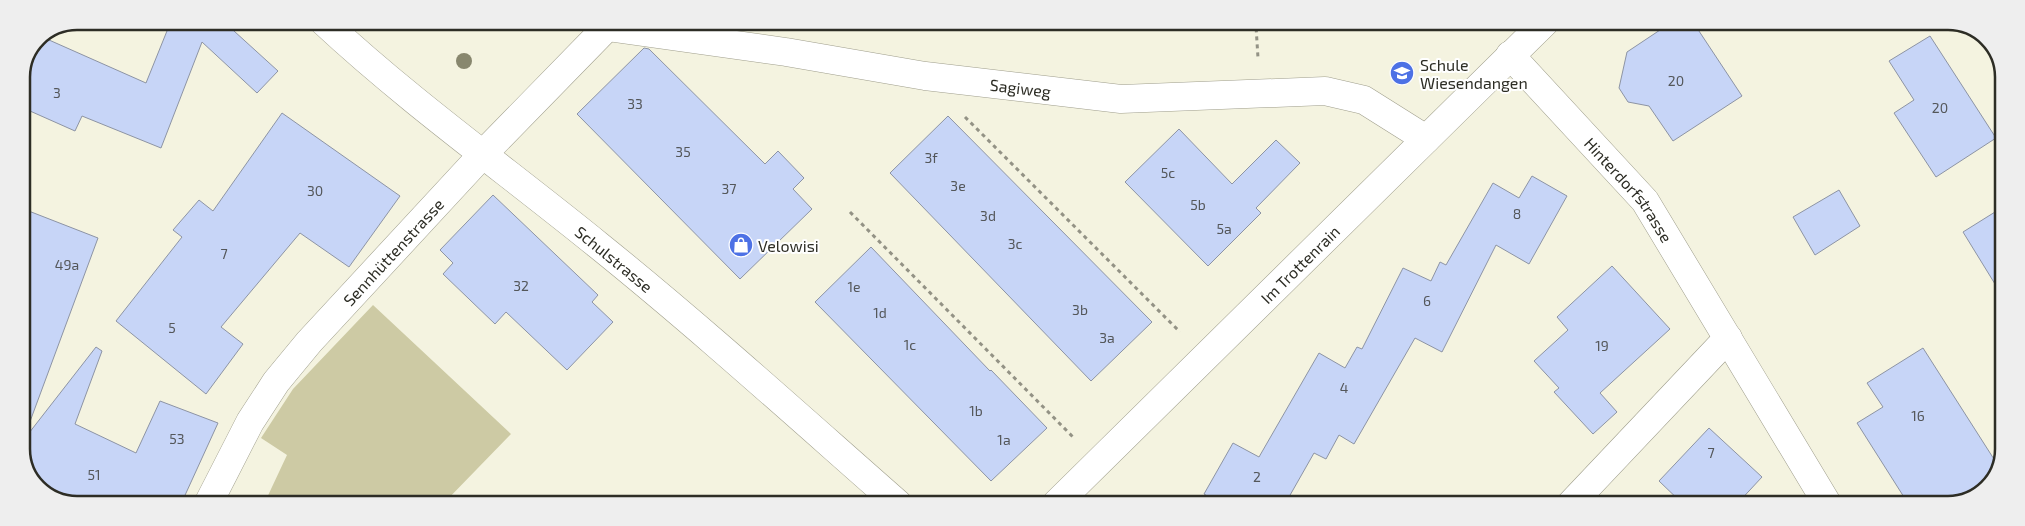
<svg xmlns="http://www.w3.org/2000/svg" width="2025" height="526" font-family="'Exo 2',sans-serif">
<style>
.green{fill:#cdcaa4}
.building{fill:#c7d5f7;stroke:#8d94a4}
.lines{fill:none;stroke-linecap:round;stroke-linejoin:round}
.minor-casing{stroke:#9f9e8c;stroke-width:29}
.path{stroke:#939285;stroke-width:3;stroke-dasharray:4 4;stroke-linecap:butt}
.minor{stroke:#fff;stroke-width:28}
.tree{fill:#88876e}
.labels{text-anchor:middle;dominant-baseline:central;stroke-width:4;stroke-linejoin:round;paint-order:stroke}
.number-label{font-size:14px;fill:#54575a}
.poi-label{font-size:16px;fill:#2d2d25;stroke:#fff;text-anchor:start}
.street-label{font-size:16px;fill:#2d2d25;stroke:#fff}
.rim{fill:none;stroke:#2d2d25;stroke-width:2.5}
</style>
<rect width="100%" height="100%" fill="#f4f3e0"/>
<path class="green" d="M 373,305 L 511,434 L 443,504 L 264,504 L 287,455 L 261,438 L 293,389 Z"/>
<g class="building">
<path d="M 171,21 L 223,21 L 278,71 L 257,93 L 202,42 L 161,148 L 82,116 L 75,131 L 21,107 L 21,76 L 38,37 L 40,36 L 146,83 Z"/>
<path d="M 1672,22 L 1693,22 L 1742,96 L 1673,141 L 1649,106 L 1628,102 L 1619,88 L 1627,52 Z"/>
<path d="M 1930,36 L 1996,138 L 1936,177 L 1894,113 L 1914,100 L 1889,61 Z"/>
<path d="M 644,48 L 649,49 L 765,164 L 778,151 L 804,178 L 793,189 L 812,209 L 740,279 L 577,114 Z"/>
<path d="M 282,113 L 400,196 L 349,267 L 300,233 L 221,327 L 243,344 L 206,394 L 116,321 L 182,237 L 173,230 L 199,200 L 213,211 Z"/>
<path d="M 948,116 L 1152,322 L 1091,381 L 890,173 Z"/>
<path d="M 1179,129 L 1232,184 L 1276,140 L 1300,163 L 1256,208 L 1261,213 L 1208,266 L 1125,182 Z"/>
<path d="M 1532,176 L 1567,196 L 1529,264 L 1496,245 L 1442,352 L 1415,338 L 1354,444 L 1339,435 L 1326,459 L 1314,453 L 1285,504 L 1221,504 L 1204,494 L 1233,443 L 1259,457 L 1319,353 L 1345,368 L 1357,347 L 1362,349 L 1403,268 L 1431,281 L 1440,262 L 1446,265 L 1493,183 L 1519,198 Z"/>
<path d="M 1839,190 L 1860,226 L 1815,255 L 1793,217 Z"/>
<path d="M 493,195 L 598,295 L 592,302 L 613,322 L 567,370 L 506,312 L 495,324 L 443,274 L 453,263 L 440,250 Z"/>
<path d="M 2003,207 L 2003,297 L 1963,232 Z"/>
<path d="M 21,208 L 98,238 L 25,435 L 22,434 Z"/>
<path d="M 871,247 L 990,371 L 991,370 L 1047,428 L 991,481 L 815,302 Z"/>
<path d="M 1612,266 L 1670,329 L 1600,393 L 1617,412 L 1593,434 L 1554,392 L 1559,388 L 1534,361 L 1568,330 L 1557,317 Z"/>
<path d="M 96,347 L 102,351 L 75,424 L 136,453 L 160,401 L 218,423 L 181,504 L 66,504 L 35,486 L 22,456 L 22,442 Z"/>
<path d="M 1923,348 L 1999,467 L 1985,491 L 1949,505 L 1909,505 L 1857,423 L 1883,407 L 1867,383 Z"/>
<path d="M 1709,428 L 1762,477 L 1736,505 L 1684,505 L 1659,481 Z"/>
</g>
<g class="lines">
<g class="minor-casing">
<g id="minor">
<path id="s1" d="M 323,21 C 410,102 507,171 598,245 C 701,328 799,417 898,504"/>
<path id="s2" d="M 607,27 L 786,52 L 925,76 L 1121,99 L 1325,91 L 1364,100 L 1426,139"/>
<path id="s3" d="M 1510,55 L 1645,201 L 1828,505"/>
<path id="s4" d="M 208,504 L 250,422 L 276,382 L 309,342 L 483,154 L 607,27 L 609,22"/>
<path id="s5" d="M 1056,504 L 1545,22"/>
<path d="M 1570,505 L 1728,338"/>
</g>
</g>
<g class="path">
<path d="M 1252,22 L 1256,26 L 1258,58"/>
<path d="M 965,117 L 1180,332"/>
<path d="M 850,212 L 1073,437"/>
</g>
<use href="#minor" class="minor"/>
</g>
<circle class="tree" cx="464" cy="61" r="8"/>
<defs>
<g id="school-disc" transform="scale(1.25)"><circle r="9.5" fill="#4d71e5" stroke="#fff"/><path d="M0-5L7-2L0 1L-7-2ZM-4 1L0 2.5L4 1V4Q0 6-4 4Z" fill="#fff"/></g>
<g id="shop-disc" transform="scale(1.25)"><circle r="9.5" fill="#4d71e5" stroke="#fff"/><path d="M-5-2.5h2.3a2.7 3.5 0 0 1 5.4 0H5L5.5 6h-11ZM-1.5-2.5h3a1.5 2.3 0 0 0-3 0Z" fill="#fff"/></g>
</defs>
<g fill-rule="evenodd">
<use href="#school-disc" x="1402" y="73"/>
<use href="#shop-disc" x="741" y="245"/>
</g>
<g class="labels">
<g class="number-label">
<text x="1676" y="80">20</text>
<text x="57" y="92">3</text>
<text x="635" y="103">33</text>
<text x="1940" y="107">20</text>
<text x="683" y="151">35</text>
<text x="931" y="157">3f</text>
<text x="1168" y="172">5c</text>
<text x="958" y="185">3e</text>
<text x="729" y="188">37</text>
<text x="315" y="190">30</text>
<text x="1198" y="204">5b</text>
<text x="1517" y="213">8</text>
<text x="988" y="215">3d</text>
<text x="1224" y="228">5a</text>
<text x="1015" y="243">3c</text>
<text x="224" y="253">7</text>
<text x="67" y="264">49a</text>
<text x="521" y="285">32</text>
<text x="854" y="286">1e</text>
<text x="1427" y="300">6</text>
<text x="1080" y="309">3b</text>
<text x="880" y="312">1d</text>
<text x="172" y="327">5</text>
<text x="1107" y="337">3a</text>
<text x="910" y="344">1c</text>
<text x="1602" y="345">19</text>
<text x="1344" y="387">4</text>
<text x="976" y="410">1b</text>
<text x="1918" y="415">16</text>
<text x="177" y="438">53</text>
<text x="1004" y="439">1a</text>
<text x="1711" y="452">7</text>
<text x="94" y="474">51</text>
<text x="1257" y="476">2</text>
</g>
<g class="poi-label">
<text x="1420" y="64">Schule<tspan x="1420" dy="18">Wiesendangen</tspan></text>
<text x="758" y="245">Velowisi</text>
</g>
<g class="street-label">
<text stroke="none"><textPath href="#s2" startOffset="418">Sagiweg</textPath></text>
<text stroke="none"><textPath href="#s3" startOffset="180">Hinterdorfstrasse</textPath></text>
<text stroke="none"><textPath href="#s4" startOffset="315">Sennhüttenstrasse</textPath></text>
<text stroke="none"><textPath href="#s1" startOffset="376">Schulstrasse</textPath></text>
<text stroke="none"><textPath href="#s5" startOffset="342">Im Trottenrain</textPath></text>
</g>
</g>
<path d="M0 0H2025V526H0ZM77 30H1948A47 47 0 0 1 1995 77V449A47 47 0 0 1 1948 496H77A47 47 0 0 1 30 449V77A47 47 0 0 1 77 30Z" fill="#eee" fill-rule="evenodd"/>
<path class="rim" d="M77 30H1948A47 47 0 0 1 1995 77V449A47 47 0 0 1 1948 496H77A47 47 0 0 1 30 449V77A47 47 0 0 1 77 30Z"/>
</svg>
